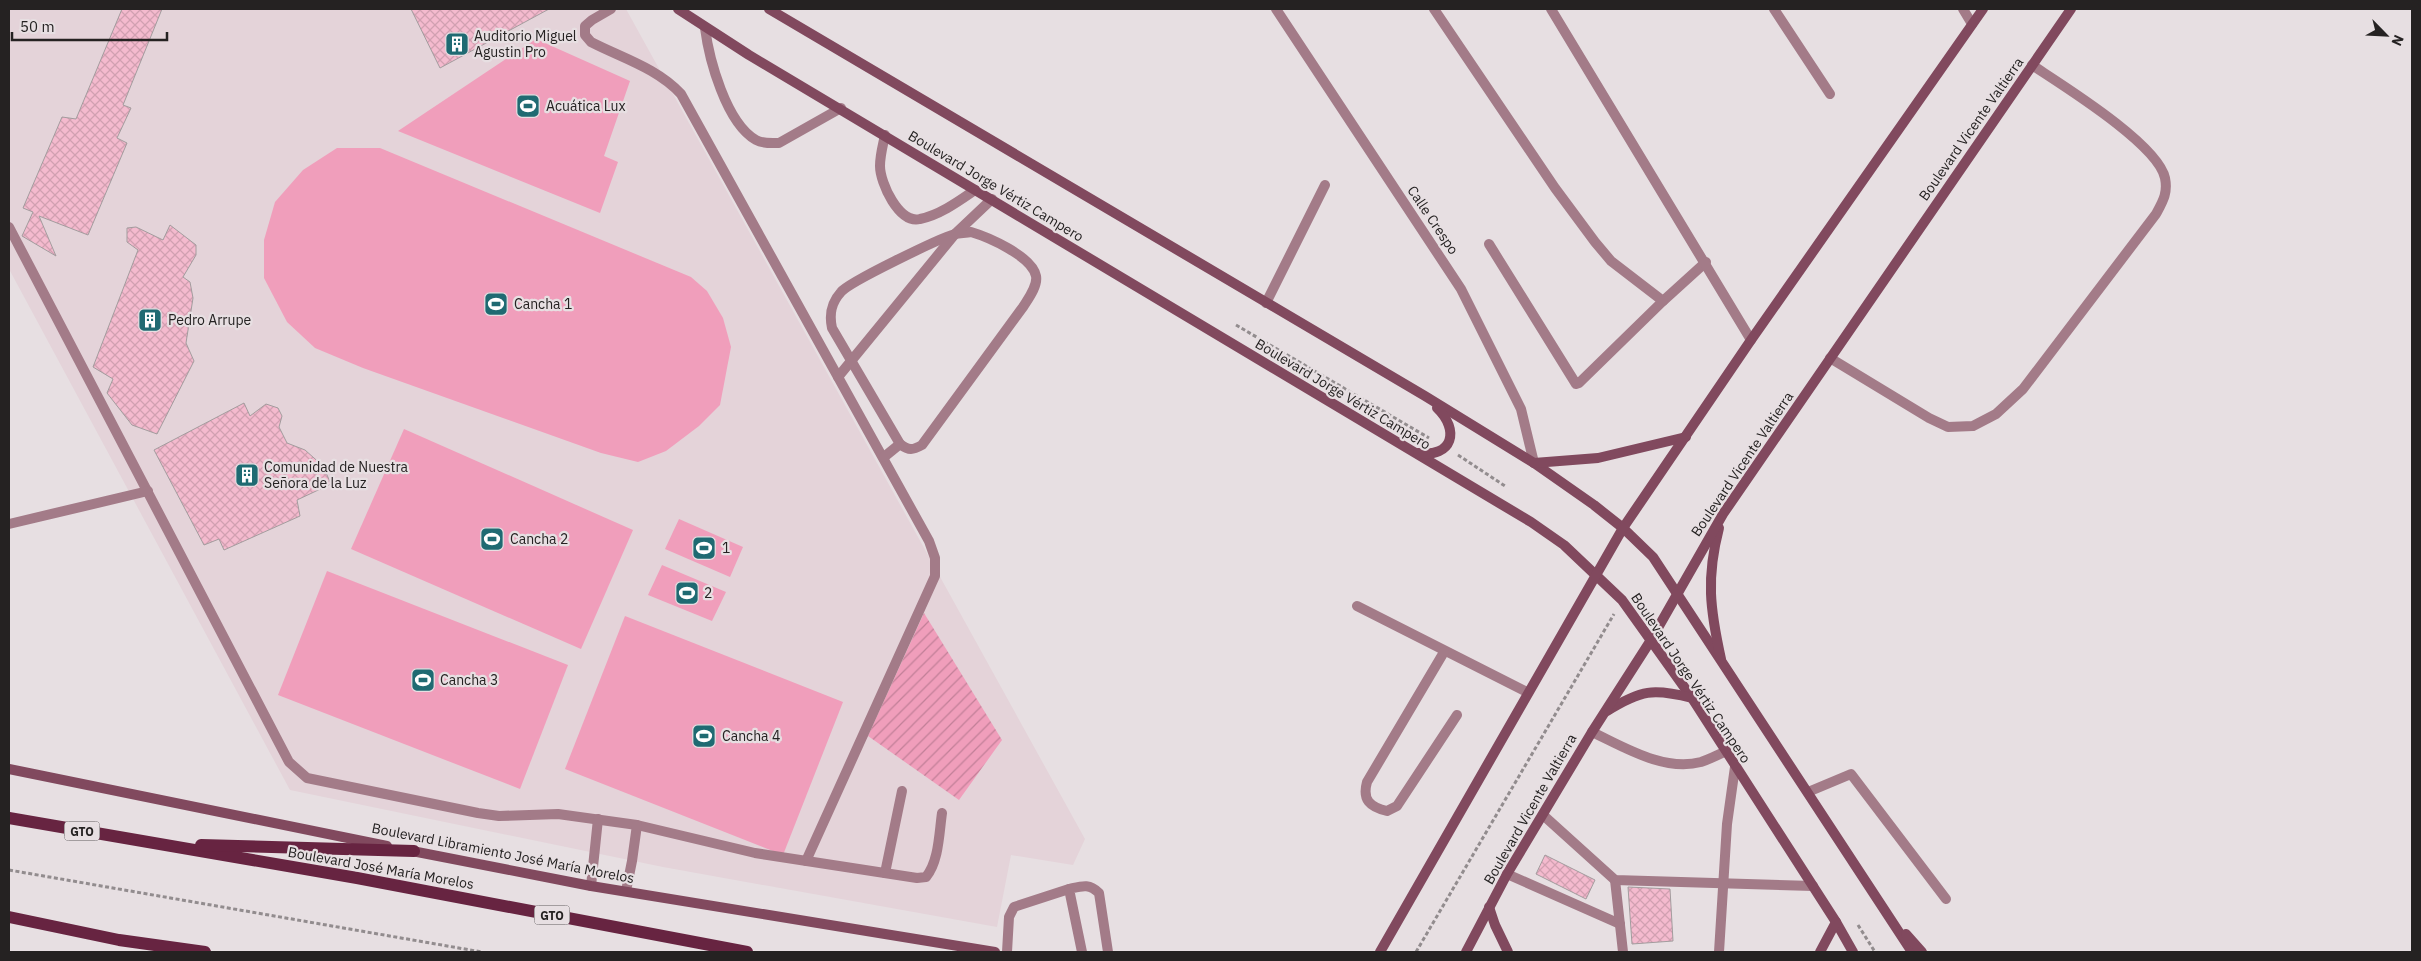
<svg xmlns="http://www.w3.org/2000/svg" width="2421" height="961" font-family="'IBM Plex Sans',sans-serif">
<style>
.built{fill:#e4d3d9}
.grass{fill:#f09ebb}
.garden{fill:url(#garden-furrows)}
.building{fill:url(#building-cross-hatch);stroke:#a39c9e}
.lines{fill:none;stroke-linecap:round;stroke-linejoin:round}
.path{stroke:#928c8e;stroke-width:3;stroke-dasharray:4 2.5;stroke-linecap:butt}
.lane{stroke:#a37b88;stroke-width:10}
.street{stroke:#a37b88;stroke-width:10}
.secondary{stroke:#81495e;stroke-width:10}
.primary{stroke:#672441;stroke-width:12}
.labels{text-anchor:middle;dominant-baseline:central;stroke-width:4.5;stroke-linejoin:round;paint-order:stroke}
.shield{fill:#e7dfe2;stroke:#5f5b5c;stroke-width:1}
.shield-label{font-size:12px;font-weight:bold;fill:#252222}
.poi-label{font-size:14px;fill:#252222;stroke:#e7dfe2;text-anchor:start}
.street-label{font-size:14px;fill:#252222;stroke:#e7dfe2}
</style>
<defs>
<pattern id="garden-furrows" width="10" height="10" patternUnits="userSpaceOnUse" patternTransform="scale(1.25)"><rect width="10" height="10" fill="#f09ebb"/><path d="M-1 1l2-2M0 10L10 0M9 11l2-2" fill="none" stroke="#c28098"/></pattern>
<pattern id="building-cross-hatch" width="8" height="8" patternUnits="userSpaceOnUse" patternTransform="scale(1.25)"><rect width="8" height="8" fill="#f4bace"/><path d="M0 0l8 8M0 8l8-8" fill="none" stroke="#d1a0b1"/></pattern>
</defs>
<rect width="100%" height="100%" fill="#e7dfe2"/>
<path class="built" d="M 9,9 L 626,9 L 1085,839 L 1073,865 L 1011,855 L 997,927 L 663,867 L 290,790 L 9,269 Z"/>
<g class="grass">
<path d="M 536,39 L 630,81 L 604,156 L 618,162 L 600,213 L 398,131 Z"/>
<path d="M 337,148 L 380,148 L 691,277 L 707,291 L 723,318 L 731,347 L 720,405 L 699,426 L 666,451 L 638,462 L 601,453 L 363,368 L 315,348 L 287,322 L 264,278 L 264,240 L 275,202 L 303,170 Z"/>
<path d="M 404,429 L 633,530 L 581,649 L 351,549 Z"/>
<path d="M 679,519 L 743,547 L 730,577 L 665,549 Z"/>
<path d="M 662,565 L 726,592 L 712,621 L 648,595 Z"/>
<path d="M 327,571 L 568,665 L 520,789 L 278,695 Z"/>
<path d="M 625,616 L 843,702 L 783,855 L 565,769 Z"/>
</g>
<path class="garden" d="M 924,613 L 1002,740 L 959,800 L 868,736 Z"/>
<g class="building">
<path d="M 122,9 L 162,9 L 123,105 L 131,108 L 117,138 L 127,143 L 88,235 L 39,216 L 56,256 L 22,236 L 33,212 L 23,208 L 62,117 L 76,119 Z"/>
<path d="M 411,9 L 549,9 L 440,68 Z"/>
<path d="M 170,225 L 196,245 L 196,255 L 183,277 L 190,282 L 193,298 L 186,343 L 194,361 L 157,434 L 132,425 L 107,393 L 113,379 L 93,367 L 138,250 L 127,242 L 127,228 L 136,227 L 163,240 Z"/>
<path d="M 244,403 L 250,416 L 266,404 L 278,408 L 282,416 L 279,427 L 287,443 L 305,450 L 323,466 L 331,484 L 297,500 L 300,516 L 224,550 L 219,539 L 204,545 L 154,450 Z"/>
<path d="M 1545,855 L 1595,880 L 1586,899 L 1536,874 Z"/>
<path d="M 1628,887 L 1670,889 L 1673,941 L 1632,944 Z"/>
</g>
<g class="lines">
<g class="path">
<path d="M 1236,325 L 1429,438"/>
<path d="M 1458,455 L 1505,486"/>
<path d="M 9,870 L 482,952"/>
<path d="M 1858,925 L 1875,952"/>
<path d="M 1416,952 L 1614,614"/>
</g>
<g class="lane">
<path d="M 611,9 L 592,20 L 585,26 L 585,35 L 591,42 C 622,58 657,68 681,94 L 929,541 L 935,558 L 935,576 L 806,861"/>
<path d="M 1434,9 L 1555,188 L 1595,242 L 1611,261 L 1663,301 L 1706,262"/>
<path d="M 1551,9 L 1751,340"/>
<path d="M 1774,9 L 1830,94"/>
<path d="M 705,28 C 709,59 726,123 756,140 C 763,144 771,143 779,143 L 841,108"/>
<path d="M 885,135 C 883,145 880,155 880,166 C 880,183 899,224 920,219 C 940,215 959,201 975,190"/>
<path d="M 9,227 L 289,762 L 307,778 L 478,813 L 499,816 L 558,814 L 637,825 L 755,853 L 917,878 L 926,877 C 939,861 939,834 942,813"/>
<path d="M 971,232 C 988,237 1032,256 1036,276 C 1038,286 1028,299 1023,307 L 922,445 C 913,450 909,451 900,444 L 832,328 C 829,314 831,303 841,292 C 849,282 940,238 955,234 C 960,233 966,233 971,232 Z"/>
<path d="M 1489,244 L 1576,384 L 1579,383 L 1663,301"/>
<path d="M 1266,303 L 1325,185"/>
<path d="M 1830,358 L 1929,418 L 1948,427 L 1973,426 L 1996,414 L 2023,389 L 2156,214 C 2163,201 2168,193 2165,178 C 2158,144 2062,85 2032,65"/>
<path d="M 838,377 L 955,234 L 992,199"/>
<path d="M 884,457 L 900,444"/>
<path d="M 9,524 L 148,491"/>
<path d="M 1357,606 L 1527,692"/>
<path d="M 1444,652 L 1367,782 C 1362,800 1370,807 1387,811 L 1397,806 L 1457,715"/>
<path d="M 1592,732 C 1624,747 1664,772 1701,762 C 1710,759 1718,755 1726,751"/>
<path d="M 1808,792 L 1851,774 L 1946,899"/>
<path d="M 1543,815 L 1615,880 L 1813,886"/>
<path d="M 885,873 L 902,791"/>
<path d="M 1507,874 L 1620,924"/>
<path d="M 1615,880 L 1623,952"/>
<path d="M 591,886 L 598,819"/>
<path d="M 626,891 L 632,861 L 637,825"/>
<path d="M 1007,952 L 1009,917 L 1014,907 L 1069,889"/>
<path d="M 1082,952 L 1069,889 C 1082,886 1089,883 1099,893 L 1108,952"/>
<path d="M 1719,952 L 1727,824 L 1735,767"/>
</g>
<g class="street">
<path d="M 1276,9 L 1461,289 L 1521,409 L 1534,463"/>
<path d="M 1963,9 L 1972,24"/>
</g>
<g class="secondary">
<path d="M 678,9 L 749,55 L 1531,522 L 1564,545 L 1622,600 L 1692,698 L 1836,922 L 1853,952"/>
<path d="M 769,9 L 1425,396 L 1534,463 L 1594,505 L 1623,528 L 1653,557 L 1912,952"/>
<path d="M 1418,453 C 1453,458 1460,430 1437,408"/>
<path d="M 1534,463 L 1598,458 L 1686,437"/>
<path d="M 1719,528 C 1706,578 1710,609 1721,659"/>
<path d="M 1607,711 C 1641,690 1653,688 1692,698"/>
<path d="M 9,769 L 387,846"/>
<path d="M 407,850 L 591,886 L 995,952"/>
<path d="M 1489,907 L 1495,925 L 1508,952"/>
<path d="M 1906,934 L 1922,952"/>
<path d="M 1380,952 L 1623,528 L 1751,340 L 1983,9"/>
<path d="M 1466,952 L 1507,874 L 1592,732 L 1651,640 L 1723,514 L 2071,9"/>
<path d="M 1820,952 L 1836,922"/>
</g>
<g class="primary">
<path d="M 9,818 L 357,878 L 747,952"/>
<path d="M 201,845 L 414,851"/>
<path d="M 9,917 L 119,940 L 205,952"/>
</g>
</g>
<defs>
<g id="building-square" transform="scale(1.25)"><rect x="-9" y="-9" width="18" height="18" rx="4" fill="#1f6a72" stroke="#e7dfe2"/><path d="M-4-6H4V6H1V3H-1V6H-4ZM-2.5-4.3h1.7v1.8h-1.7ZM.8-4.3h1.7v1.8H.8ZM-2.5-1h1.7V.8h-1.7ZM.8-1h1.7V.8H.8Z" fill="#fff"/></g>
<g id="stadium-square" transform="scale(1.25)"><rect x="-9" y="-9" width="18" height="18" rx="4" fill="#1f6a72" stroke="#e7dfe2"/><path d="M0-5a6.5 5 0 1 0 0 10a6.5 5 0 1 0 0-10ZM-3.5-1.8h7v3.6h-7Z" fill="#fff"/></g>
</defs>
<g fill-rule="evenodd">
<use href="#building-square" x="457" y="44"/>
<use href="#stadium-square" x="528" y="106"/>
<use href="#stadium-square" x="496" y="304"/>
<use href="#building-square" x="150" y="320"/>
<use href="#building-square" x="247" y="475"/>
<use href="#stadium-square" x="492" y="539"/>
<use href="#stadium-square" x="704" y="548"/>
<use href="#stadium-square" x="687" y="593"/>
<use href="#stadium-square" x="423" y="680"/>
<use href="#stadium-square" x="704" y="736"/>
</g>
<g class="labels">
<g class="shield">
<rect x="64.5" y="821.5" width="35" height="19" rx="4"/>
<rect x="534.5" y="905.5" width="35" height="19" rx="4"/>
</g>
<g class="shield-label">
<text x="82" y="831">GTO</text>
<text x="552" y="915">GTO</text>
</g>
<g class="poi-label">
<text x="474" y="36">Auditorio Miguel<tspan x="474" dy="16">Agustin Pro</tspan></text>
<text x="546" y="106">Acuática Lux</text>
<text x="514" y="304">Cancha 1</text>
<text x="168" y="320">Pedro Arrupe</text>
<text x="264" y="467">Comunidad de Nuestra<tspan x="264" dy="16">Señora de la Luz</tspan></text>
<text x="510" y="539">Cancha 2</text>
<text x="722" y="548">1</text>
<text x="704" y="593">2</text>
<text x="440" y="680">Cancha 3</text>
<text x="722" y="736">Cancha 4</text>
</g>
<g class="street-label">
<text transform="translate(1971 129) rotate(-55)">Boulevard Vicente Valtierra</text>
<text transform="translate(996 186) rotate(31)">Boulevard Jorge Vértiz Campero</text>
<text transform="translate(1433 220) rotate(56)">Calle Crespo</text>
<text transform="translate(1343 394) rotate(31)">Boulevard Jorge Vértiz Campero</text>
<text transform="translate(1742 464) rotate(-56)">Boulevard Vicente Valtierra</text>
<text transform="translate(1691 678) rotate(56)">Boulevard Jorge Vértiz Campero</text>
<text transform="translate(1530 809) rotate(-60)">Boulevard Vicente Valtierra</text>
<text transform="translate(503 853) rotate(11)">Boulevard Libramiento José María Morelos</text>
<text transform="translate(381 868) rotate(10)">Boulevard José María Morelos</text>
</g>
</g>
<rect width="2421" height="961" fill="none" stroke="#252222" stroke-width="20"/>
<g transform="translate(2386 35) rotate(114)" stroke="#e7dfe2" stroke-width="4" paint-order="stroke">
<path d="M0-4L9 19L0 12L-9 19Z" fill="#252222"/>
<text y="-8" font-size="14" font-weight="bold" text-anchor="middle" fill="#252222">N</text>
</g>
<path d="M12 32v8h155v-8" fill="none" stroke="#252222" stroke-width="2.5"/>
<text x="20" y="32" font-size="15" fill="#252222" stroke="#e7dfe2" stroke-width="4" paint-order="stroke">50 m</text>
</svg>
